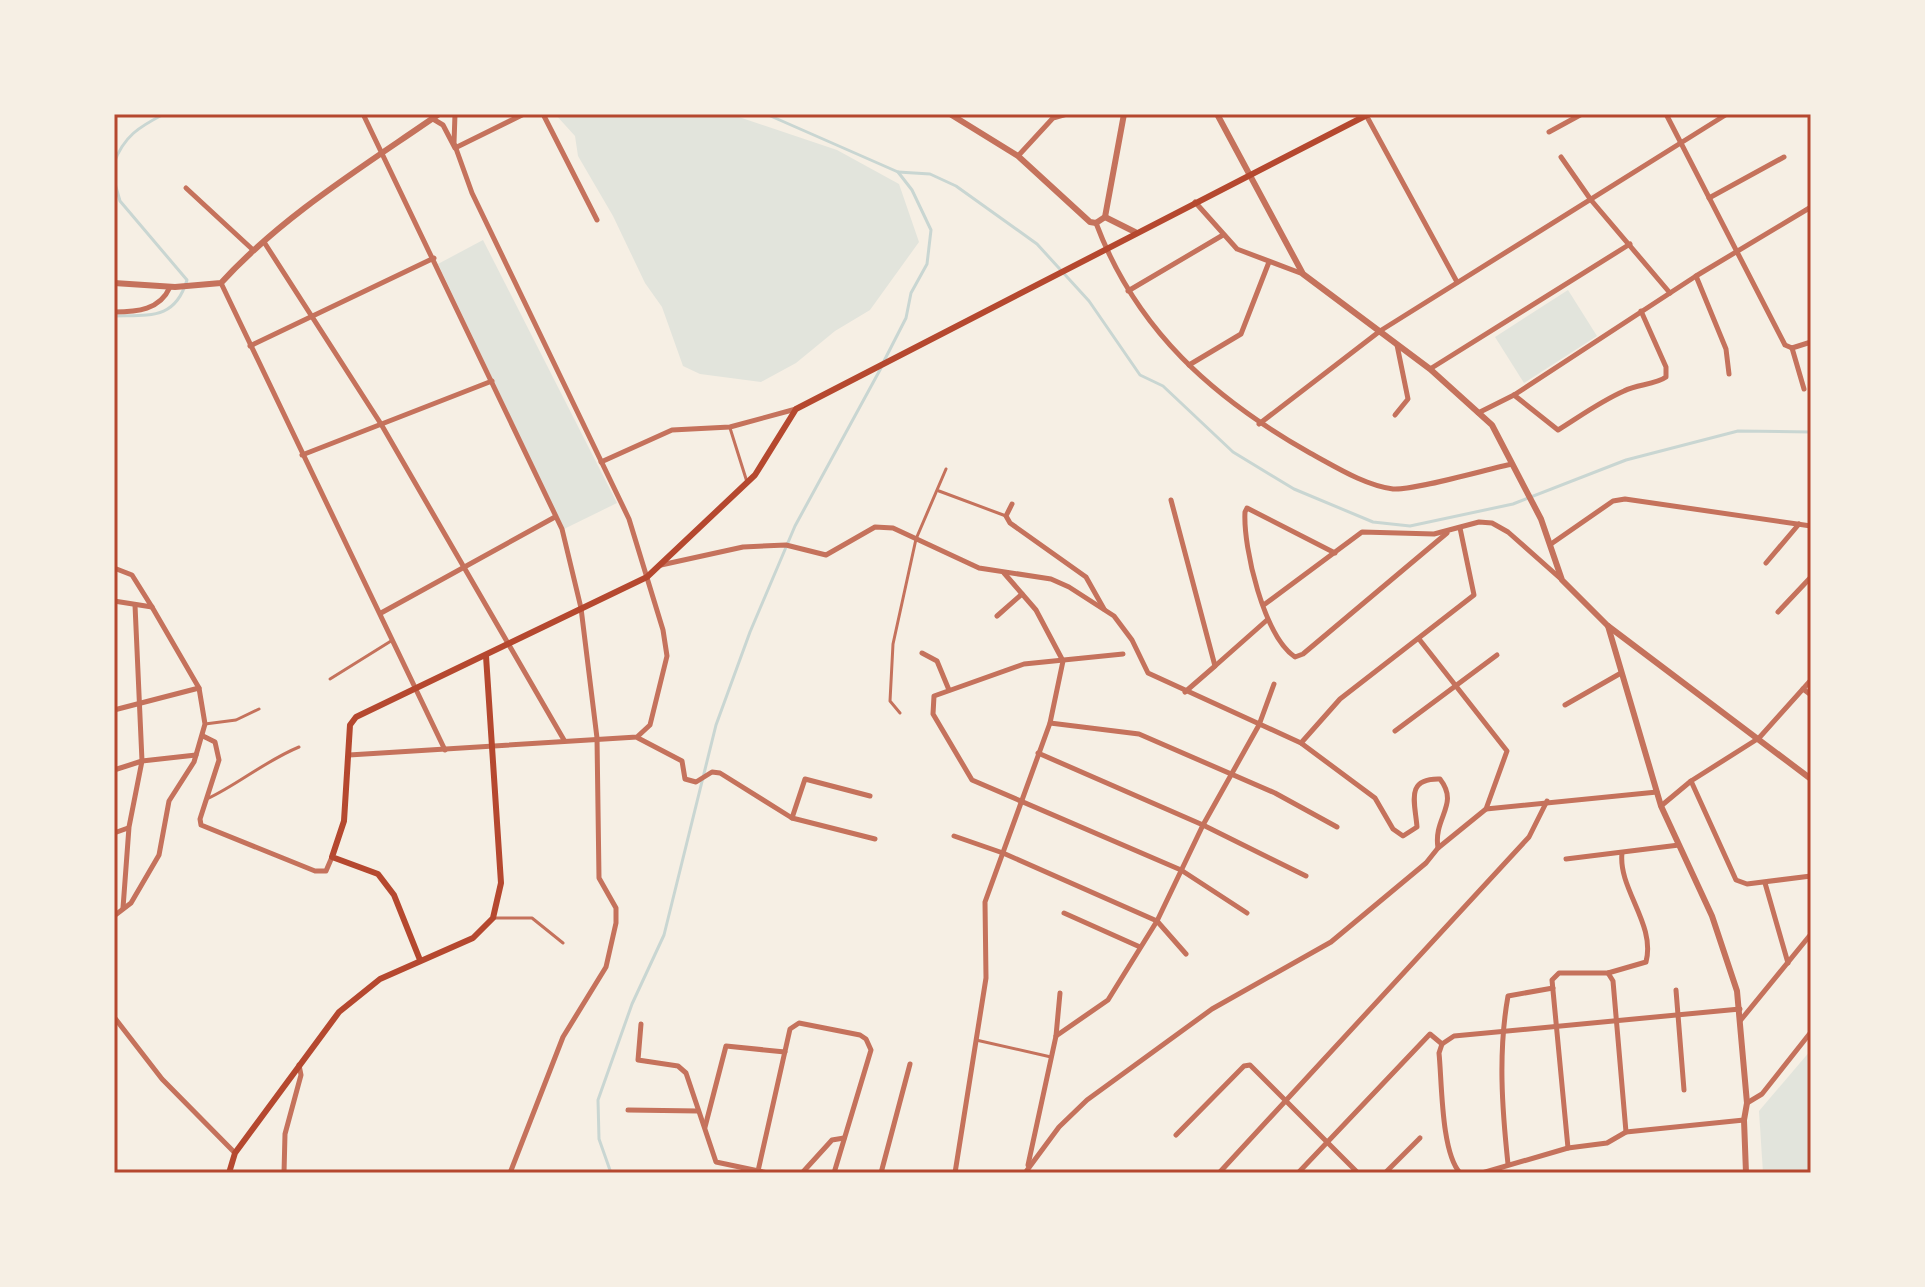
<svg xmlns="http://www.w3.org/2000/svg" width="1925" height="1287" font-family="'Sofia Sans Condensed',sans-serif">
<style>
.green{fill:#e2e4dc}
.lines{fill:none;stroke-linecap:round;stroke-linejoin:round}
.stream{stroke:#c9d6d2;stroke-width:3}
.pedestrian{stroke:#c5725c;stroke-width:3}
.minor{stroke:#c5725c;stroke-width:5}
.tertiary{stroke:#c5725c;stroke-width:6}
.secondary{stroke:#b5482f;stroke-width:6}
.neatline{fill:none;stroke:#b5482f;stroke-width:3}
</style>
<rect width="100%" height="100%" fill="#f6efe4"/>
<g class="green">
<path d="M 555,114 L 730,114 L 837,150 L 899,184 L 919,242 L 870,310 L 835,331 L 796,363 L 761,382 L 700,374 L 683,366 L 662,307 L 645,283 L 613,216 L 578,156 L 575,136 Z"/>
<path d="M 483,240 L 617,503 L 564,529 L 438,264 Z"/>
<path d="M 1568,290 L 1597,336 L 1524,383 L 1495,337 Z"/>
<path d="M 1811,1050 L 1811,1173 L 1763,1173 L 1759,1111 Z"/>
</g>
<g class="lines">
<g class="stream">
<path d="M 766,114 L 898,172 L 930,174 L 956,186 L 1037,244 L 1089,301 L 1140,375 L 1163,386 L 1233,452 L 1294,489 L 1373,522 L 1410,526 L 1513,504 L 1626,460 L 1738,431 L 1811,432"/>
<path d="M 114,163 C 124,136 139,127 164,114"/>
<path d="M 114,180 L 120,201 L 187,280 C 175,320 150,315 114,316"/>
<path d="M 884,361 L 906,318 L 911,293 L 927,264 L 931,230 L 912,190 L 898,172"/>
<path d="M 611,1173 L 599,1139 L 598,1100 L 632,1004 L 664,935 L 716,725 L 750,632 L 795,526 L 881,368"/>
</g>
<g class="pedestrian">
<path d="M 730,428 L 747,482"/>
<path d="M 939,491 L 1006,516"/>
<path d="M 330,679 L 391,641"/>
<path d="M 900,713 L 890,701 L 893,644 L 916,539 L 946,469"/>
<path d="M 205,724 L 236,720 L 259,709"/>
<path d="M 207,799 C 239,784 265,761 299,747"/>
<path d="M 493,918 L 532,918 L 563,943"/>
<path d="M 976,1040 L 1051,1057"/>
</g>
<g class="minor">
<path d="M 363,114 L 562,529 L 581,608 L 597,738 L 599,878 L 616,908 L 616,923 L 606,967 L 563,1037 L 510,1173"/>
<path d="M 543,114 L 597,220"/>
<path d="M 1666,114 L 1785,345 L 1792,348"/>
<path d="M 1366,115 L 1457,282"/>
<path d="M 433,119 L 443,125 L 455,148 L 524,114"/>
<path d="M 1549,132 L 1582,114"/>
<path d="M 1018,156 L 1053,118 L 1067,114"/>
<path d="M 1561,157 L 1591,200 L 1670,293"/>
<path d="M 186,188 L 252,249"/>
<path d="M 1709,198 L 1784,157"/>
<path d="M 1195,202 L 1237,249 L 1303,274"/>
<path d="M 1096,223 C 1136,330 1213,398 1310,453 C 1336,467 1364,485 1393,489 C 1412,491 1488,469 1512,464"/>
<path d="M 264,242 L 381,424 L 564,740"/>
<path d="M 1696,276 L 1726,349 L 1729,374"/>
<path d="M 221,283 L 445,750"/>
<path d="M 1128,291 L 1223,235"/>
<path d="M 114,312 C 137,312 160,310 170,287"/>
<path d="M 250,346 L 434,258"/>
<path d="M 1792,348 L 1804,389"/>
<path d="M 1792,348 L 1811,342"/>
<path d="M 1189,365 L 1241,334 L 1269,262"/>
<path d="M 1430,369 L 1630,244"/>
<path d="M 1514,395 L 1558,430 C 1579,417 1601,401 1624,391 C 1637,384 1655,385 1666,377 L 1666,367 L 1641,311"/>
<path d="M 1478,413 L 1514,395 L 1696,276 L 1811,207"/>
<path d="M 1395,415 L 1408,399 L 1397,345"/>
<path d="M 1259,424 L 1380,331 L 1727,114"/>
<path d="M 302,455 L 492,381"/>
<path d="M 601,462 L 672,430 L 730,427 L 796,409"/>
<path d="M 1171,500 L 1215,666 L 1185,692"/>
<path d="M 1012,504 L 1006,516 L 1010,523 L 1086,577 L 1104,609"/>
<path d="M 1551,544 L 1613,501 L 1625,499 L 1811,526"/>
<path d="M 1335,553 L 1247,508 L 1245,512 C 1243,548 1264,636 1295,657 L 1303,654 L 1447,533"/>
<path d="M 1766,563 L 1799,524"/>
<path d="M 661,565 L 743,547 L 786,545 L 826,555 L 875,527 L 893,528 L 979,568 L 1051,579 L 1069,587 L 1114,616 L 1132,640 L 1148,673 L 1301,743 L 1375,798 L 1393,829 L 1403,836 L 1417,827 C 1415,802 1405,778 1440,779 C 1460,805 1433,817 1438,848"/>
<path d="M 114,568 L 132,575 L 152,607 L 199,688 L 205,724 L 194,762 L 169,801 L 159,855 L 131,903 L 114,916"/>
<path d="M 114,601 L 152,607"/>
<path d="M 1265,604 L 1362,532 L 1434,534 L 1479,522 L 1492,523 L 1508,532 L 1561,579"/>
<path d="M 1778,612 L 1811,577"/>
<path d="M 381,613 L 555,517"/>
<path d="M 997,616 L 1022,594"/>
<path d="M 922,653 L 937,661 L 949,690"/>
<path d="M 1123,654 L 1024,664 L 934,696 L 933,714 L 972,780 L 1181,870 L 1247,913"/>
<path d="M 1215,666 L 1267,620"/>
<path d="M 1803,689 L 1811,695"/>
<path d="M 1565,705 L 1621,673"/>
<path d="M 114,710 L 199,688"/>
<path d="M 1050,723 L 1139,734 L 1275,793 L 1337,827"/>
<path d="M 1395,731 L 1497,655"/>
<path d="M 203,736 L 215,742 L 219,760 L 200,819 L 201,825 L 315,871 L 326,871 L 332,857"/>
<path d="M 638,738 L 682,761 L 685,779 L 696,782 L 712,772 L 720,773 L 792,818 L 875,839"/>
<path d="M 1301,743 L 1340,699 L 1474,595 L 1460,528"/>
<path d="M 1038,753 L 1203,825 L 1306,876"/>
<path d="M 349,755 L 637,737 L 650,725 L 667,656 L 663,630 L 629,519 L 472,193 L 454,143 L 455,114"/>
<path d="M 114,770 L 142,761 L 196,755"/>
<path d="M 1691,781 L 1736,880 L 1747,884 L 1811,876"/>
<path d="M 1661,806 L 1691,781 L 1759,738 L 1811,680"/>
<path d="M 1486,809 L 1657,792"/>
<path d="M 792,818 L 805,779 L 870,796"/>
<path d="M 114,833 L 128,828"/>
<path d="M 954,836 L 1003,853 L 1157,921 L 1186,954"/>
<path d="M 1566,859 L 1679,845"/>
<path d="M 1765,883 L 1788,963"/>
<path d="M 123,908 L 129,827 L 142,761 L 135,605"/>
<path d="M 1064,913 L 1140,947"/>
<path d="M 1608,973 L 1613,981 L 1626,1132"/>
<path d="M 1676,990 L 1684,1090"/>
<path d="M 114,1017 L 162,1079 L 235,1153"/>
<path d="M 1740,1021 L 1811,934"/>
<path d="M 641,1024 L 638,1060 L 678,1066 L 686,1073 L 716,1162 L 768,1173"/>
<path d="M 1056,1036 L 1108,1000 L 1157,921 L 1203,825 L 1259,725 L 1274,684"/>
<path d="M 1442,1044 L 1454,1036 L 1740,1009"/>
<path d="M 1442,1044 L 1439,1053 C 1442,1082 1441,1152 1460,1173"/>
<path d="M 1747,1103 L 1762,1094 L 1811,1032"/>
<path d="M 628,1110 L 698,1111"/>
<path d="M 705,1127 L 726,1046 L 785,1052"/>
<path d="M 1176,1135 L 1244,1066 L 1250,1065 L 1358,1173"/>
<path d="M 1568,1148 L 1552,980 L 1559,973 L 1608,973 L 1646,962 C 1656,924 1618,889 1622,853"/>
<path d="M 1508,1164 C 1502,1108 1498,1052 1508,996 L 1553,988"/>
<path d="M 1028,1165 L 1056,1036 L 1060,993"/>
<path d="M 758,1171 L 790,1029 L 799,1023 L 860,1035 L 866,1039 L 871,1050 L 834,1173"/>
<path d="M 284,1173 L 285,1134 L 301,1075 L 299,1065"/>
<path d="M 802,1173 L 832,1140 L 844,1138"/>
<path d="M 881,1173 L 910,1064"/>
<path d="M 955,1173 L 986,978 L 985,902 L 1050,723 L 1063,661 L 1036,610 L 1004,573"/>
<path d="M 1025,1173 L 1059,1127 L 1087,1100 L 1212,1009 L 1331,942 L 1426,863 L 1438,848 L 1486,809 L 1507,751 L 1419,639"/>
<path d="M 1219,1173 L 1529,837 L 1547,801"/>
<path d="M 1298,1173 L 1430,1034 L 1442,1044"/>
<path d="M 1385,1173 L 1420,1138"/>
<path d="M 1482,1173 L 1568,1148 L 1607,1143 L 1626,1132 L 1744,1120"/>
</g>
<g class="tertiary">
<path d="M 950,114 L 1018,156 L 1090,222 L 1096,223 L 1105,217 L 1124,114"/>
<path d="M 1217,114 L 1303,274 L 1430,369 L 1492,425 L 1541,519 L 1562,580 L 1608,626 L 1811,779"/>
<path d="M 1105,217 L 1135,232"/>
<path d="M 114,283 L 175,287 L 221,283 C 282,216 364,166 439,114"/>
<path d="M 1608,626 L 1661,806 L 1712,916 L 1737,991 L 1747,1103 L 1744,1120 L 1746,1173"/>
</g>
<g class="secondary">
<path d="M 420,960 L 394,895 L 378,874 L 332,857 L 344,821 L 350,725 L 356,717 L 647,577 L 755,475 L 796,409 L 1369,114"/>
<path d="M 229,1173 L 235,1153 L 339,1012 L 380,979 L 473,938 L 493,918 L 501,883 L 486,656"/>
</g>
</g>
<rect width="1925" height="1287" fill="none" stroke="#f6efe4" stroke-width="232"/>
<rect x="116" y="116" width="1693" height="1055" class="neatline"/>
</svg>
